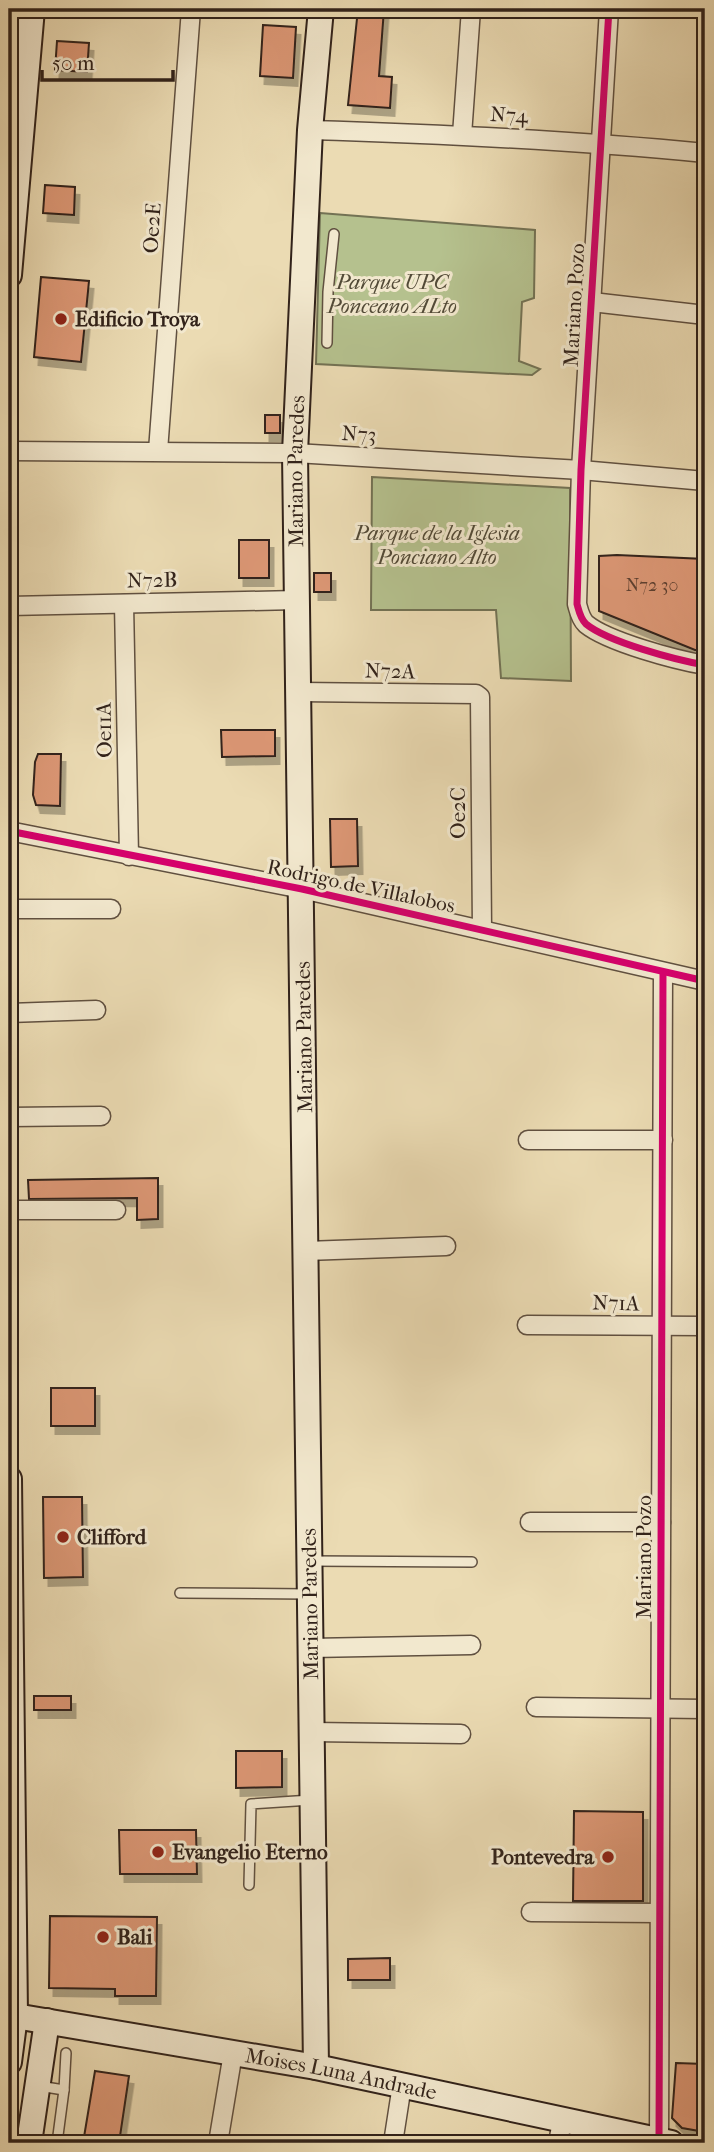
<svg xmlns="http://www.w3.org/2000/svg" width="714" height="2152" font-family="'IM FELL French Canon',serif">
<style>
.green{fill:#b5c18e;stroke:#737254;stroke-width:2}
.building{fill:#dc9774;stroke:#31221a;stroke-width:2;filter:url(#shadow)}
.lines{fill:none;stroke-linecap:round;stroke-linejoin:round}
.service-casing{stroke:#605040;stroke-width:12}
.minor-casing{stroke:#605040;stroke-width:21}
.secondary-casing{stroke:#31221a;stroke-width:28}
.service{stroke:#f2e8ce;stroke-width:9}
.minor{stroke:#f2e8ce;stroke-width:18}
.secondary{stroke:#f2e8ce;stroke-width:24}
.cycleway-casing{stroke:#f2e8ce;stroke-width:11}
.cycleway{stroke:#d6006c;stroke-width:7}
.poi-dot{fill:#8f2418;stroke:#f2e8ce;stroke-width:2.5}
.labels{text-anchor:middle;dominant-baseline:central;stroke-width:6;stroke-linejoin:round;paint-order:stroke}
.number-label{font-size:18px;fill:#5c3f30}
.street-label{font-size:21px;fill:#31221a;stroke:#f2e8ce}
.park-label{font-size:21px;font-style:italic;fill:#524a37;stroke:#f2e8ce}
.poi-label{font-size:21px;font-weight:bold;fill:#31221a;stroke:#f2e8ce;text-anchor:start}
</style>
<defs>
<filter id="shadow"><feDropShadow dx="4.5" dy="8" stdDeviation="0" flood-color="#0004"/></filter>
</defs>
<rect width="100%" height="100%" fill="#ebdbb3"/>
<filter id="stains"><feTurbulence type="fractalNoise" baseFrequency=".00286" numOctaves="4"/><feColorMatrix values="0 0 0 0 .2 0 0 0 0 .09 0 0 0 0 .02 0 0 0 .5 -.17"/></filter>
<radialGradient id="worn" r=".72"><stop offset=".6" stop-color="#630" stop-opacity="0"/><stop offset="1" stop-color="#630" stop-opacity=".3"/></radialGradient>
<g class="green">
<path d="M 320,213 L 535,230 L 534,298 L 522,302 L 519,361 L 540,369 L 532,375 L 316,364 Z"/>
<path d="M 372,477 L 570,488 L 571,681 L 501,678 L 496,610 L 371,610 Z"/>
</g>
<g class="building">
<path d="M 358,9 L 384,9 L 379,76 L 392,77 L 390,108 L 348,105 Z"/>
<path d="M 263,25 L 296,27 L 293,78 L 260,76 Z"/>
<path d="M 57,41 L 89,43 L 87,72 L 55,70 Z"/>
<path d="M 45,185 L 75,187 L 74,215 L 43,213 Z"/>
<path d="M 41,277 L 89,281 L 81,362 L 34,357 Z"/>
<rect x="265" y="415" width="15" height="18"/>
<rect x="239" y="540" width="30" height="38"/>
<path d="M 617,555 L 705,559 L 705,650 L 695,650 L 599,611 L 599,556 Z"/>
<rect x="314" y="573" width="17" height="19"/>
<path d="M 221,730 L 275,730 L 275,756 L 222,757 Z"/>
<path d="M 38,754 L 61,754 L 60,806 L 36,805 L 33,795 L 35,762 Z"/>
<path d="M 330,819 L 357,819 L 358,866 L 331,867 Z"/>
<path d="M 158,1178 L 158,1219 L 137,1220 L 137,1198 L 29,1199 L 28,1180 Z"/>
<rect x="51" y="1388" width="44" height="38"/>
<path d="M 43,1497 L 82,1497 L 83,1577 L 44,1578 Z"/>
<rect x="34" y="1696" width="37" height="14"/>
<path d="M 236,1751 L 282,1751 L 282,1787 L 236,1788 Z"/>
<path d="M 574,1811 L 643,1812 L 643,1901 L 573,1901 Z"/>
<path d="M 119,1830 L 196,1830 L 197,1874 L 120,1874 Z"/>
<path d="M 50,1916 L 157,1917 L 156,1996 L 115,1996 L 115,1989 L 49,1988 Z"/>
<path d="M 390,1958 L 390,1980 L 348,1980 L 348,1959 Z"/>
<path d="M 676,2063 L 705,2064 L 705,2132 L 682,2128 L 672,2118 Z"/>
<path d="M 95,2071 L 129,2076 L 119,2143 L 83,2143 Z"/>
</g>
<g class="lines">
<g class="service-casing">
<g id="service">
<path d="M 327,343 L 328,292 L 334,234"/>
<path d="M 312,1561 L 472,1562"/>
<path d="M 180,1593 L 308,1594"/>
<path d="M 249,1885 L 251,1804 L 311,1800"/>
<path d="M 39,2086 L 64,2090 L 66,2053"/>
<path d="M 57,2143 L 64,2090"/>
</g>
</g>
<g class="minor-casing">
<g id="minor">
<path d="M 609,9 L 581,470 L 577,604 C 579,611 580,618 586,624 C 608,642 676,660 705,665"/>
<path d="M 310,130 C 442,134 574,140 705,153"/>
<path d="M 462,135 L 471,9"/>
<path d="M 592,302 L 705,315"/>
<path d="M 9,451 L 295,453 L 581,470 L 705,481"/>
<path d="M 158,451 L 191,9"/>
<path d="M 124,604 L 129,856"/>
<path d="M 9,606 L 297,600"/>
<path d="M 300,692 L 476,694 L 480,697 L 482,930"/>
<path d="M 9,831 L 302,889 L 705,981"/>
<path d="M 9,909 L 111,909"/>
<path d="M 9,1013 L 96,1010"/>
<path d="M 9,1117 L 101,1116"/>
<path d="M 528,1140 L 663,1140"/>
<path d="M 9,1210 L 116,1210"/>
<path d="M 306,1251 L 446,1246"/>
<path d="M 527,1325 L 705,1326"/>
<path d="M 530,1522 L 661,1522"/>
<path d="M 311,1648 L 471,1645"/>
<path d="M 536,1707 L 705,1709"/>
<path d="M 312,1732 L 461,1734"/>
<path d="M 531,1912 L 659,1913"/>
<path d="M 659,2141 L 663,973"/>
<path d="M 218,2143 L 233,2053"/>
<path d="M 393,2143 L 402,2085"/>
<path d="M 558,2143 L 562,2121"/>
</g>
</g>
<g class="secondary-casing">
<g id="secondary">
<path d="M 9,275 L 32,9"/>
<path d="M 9,1479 L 15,2016 L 9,2062"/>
<path id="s1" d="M 15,2016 L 316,2067 L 671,2143"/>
<path id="s2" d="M 316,2067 L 295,453 L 310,130 L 321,9"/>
<path d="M 29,2143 L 47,2021"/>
</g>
</g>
<use href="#service" class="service"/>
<use href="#minor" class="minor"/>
<use href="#secondary" class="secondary"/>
<g class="cycleway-casing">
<g id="cycleway">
<path d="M 609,9 L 581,470 L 577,604 C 579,611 580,618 586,624 C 608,642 676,660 705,665"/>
<path d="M 9,831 L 302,889 L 705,981"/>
<path d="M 659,2141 L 663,973"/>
</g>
</g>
<use href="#cycleway" class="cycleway"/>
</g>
<g class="poi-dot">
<circle cx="61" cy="319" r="7"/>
<circle cx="63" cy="1537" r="7"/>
<circle cx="158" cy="1852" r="7"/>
<circle cx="608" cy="1857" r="7"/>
<circle cx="103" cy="1937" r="7"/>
</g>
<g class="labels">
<g class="number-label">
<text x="652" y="585">N72 30</text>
</g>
<g class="street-label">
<text transform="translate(509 115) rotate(3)">N74</text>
<text transform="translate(152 228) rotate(-86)">Oe2E</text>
<text transform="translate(574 305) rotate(-87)">Mariano Pozo</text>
<text transform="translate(359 434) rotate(3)">N73</text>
<text stroke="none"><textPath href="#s2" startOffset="1596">Mariano Paredes</textPath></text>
<text transform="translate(152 580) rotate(-1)">N72B</text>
<text transform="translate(390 671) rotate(1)">N72A</text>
<text transform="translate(104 730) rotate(-91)">Oe11A</text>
<text transform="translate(458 813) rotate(-90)">Oe2C</text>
<text transform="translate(361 886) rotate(12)">Rodrigo de Villalobos</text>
<text transform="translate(304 1037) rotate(-91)">Mariano Paredes</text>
<text transform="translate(616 1303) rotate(1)">N71A</text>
<text transform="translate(644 1557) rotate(-90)">Mariano Pozo</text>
<text transform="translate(310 1604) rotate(-91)">Mariano Paredes</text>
<text stroke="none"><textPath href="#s1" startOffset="331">Moises Luna Andrade</textPath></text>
</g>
<g class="park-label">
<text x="392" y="282">Parque UPC<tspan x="392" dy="24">Ponceano ALto</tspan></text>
<text x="437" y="533">Parque de la Iglesia<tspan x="437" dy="24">Ponciano Alto</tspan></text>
</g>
<g class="poi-label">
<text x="75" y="319">Edificio Troya</text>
<text x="77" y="1537">Clifford</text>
<text x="172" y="1852">Evangelio Eterno</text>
<text x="594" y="1857" text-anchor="end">Pontevedra</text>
<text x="117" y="1937">Bali</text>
</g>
</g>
<rect width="714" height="2152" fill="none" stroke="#ebdbb3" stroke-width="35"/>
<rect x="10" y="10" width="693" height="2131" fill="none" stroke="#31221a" stroke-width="3.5"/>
<rect x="18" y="18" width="679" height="2117" fill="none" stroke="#31221a" stroke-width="2"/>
<path d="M42 70v10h131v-10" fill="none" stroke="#31221a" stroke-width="3.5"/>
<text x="52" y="70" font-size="21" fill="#31221a" stroke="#f2e8ce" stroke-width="5" paint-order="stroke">50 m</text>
<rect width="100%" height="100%" filter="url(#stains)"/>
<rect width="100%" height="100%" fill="url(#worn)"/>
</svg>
